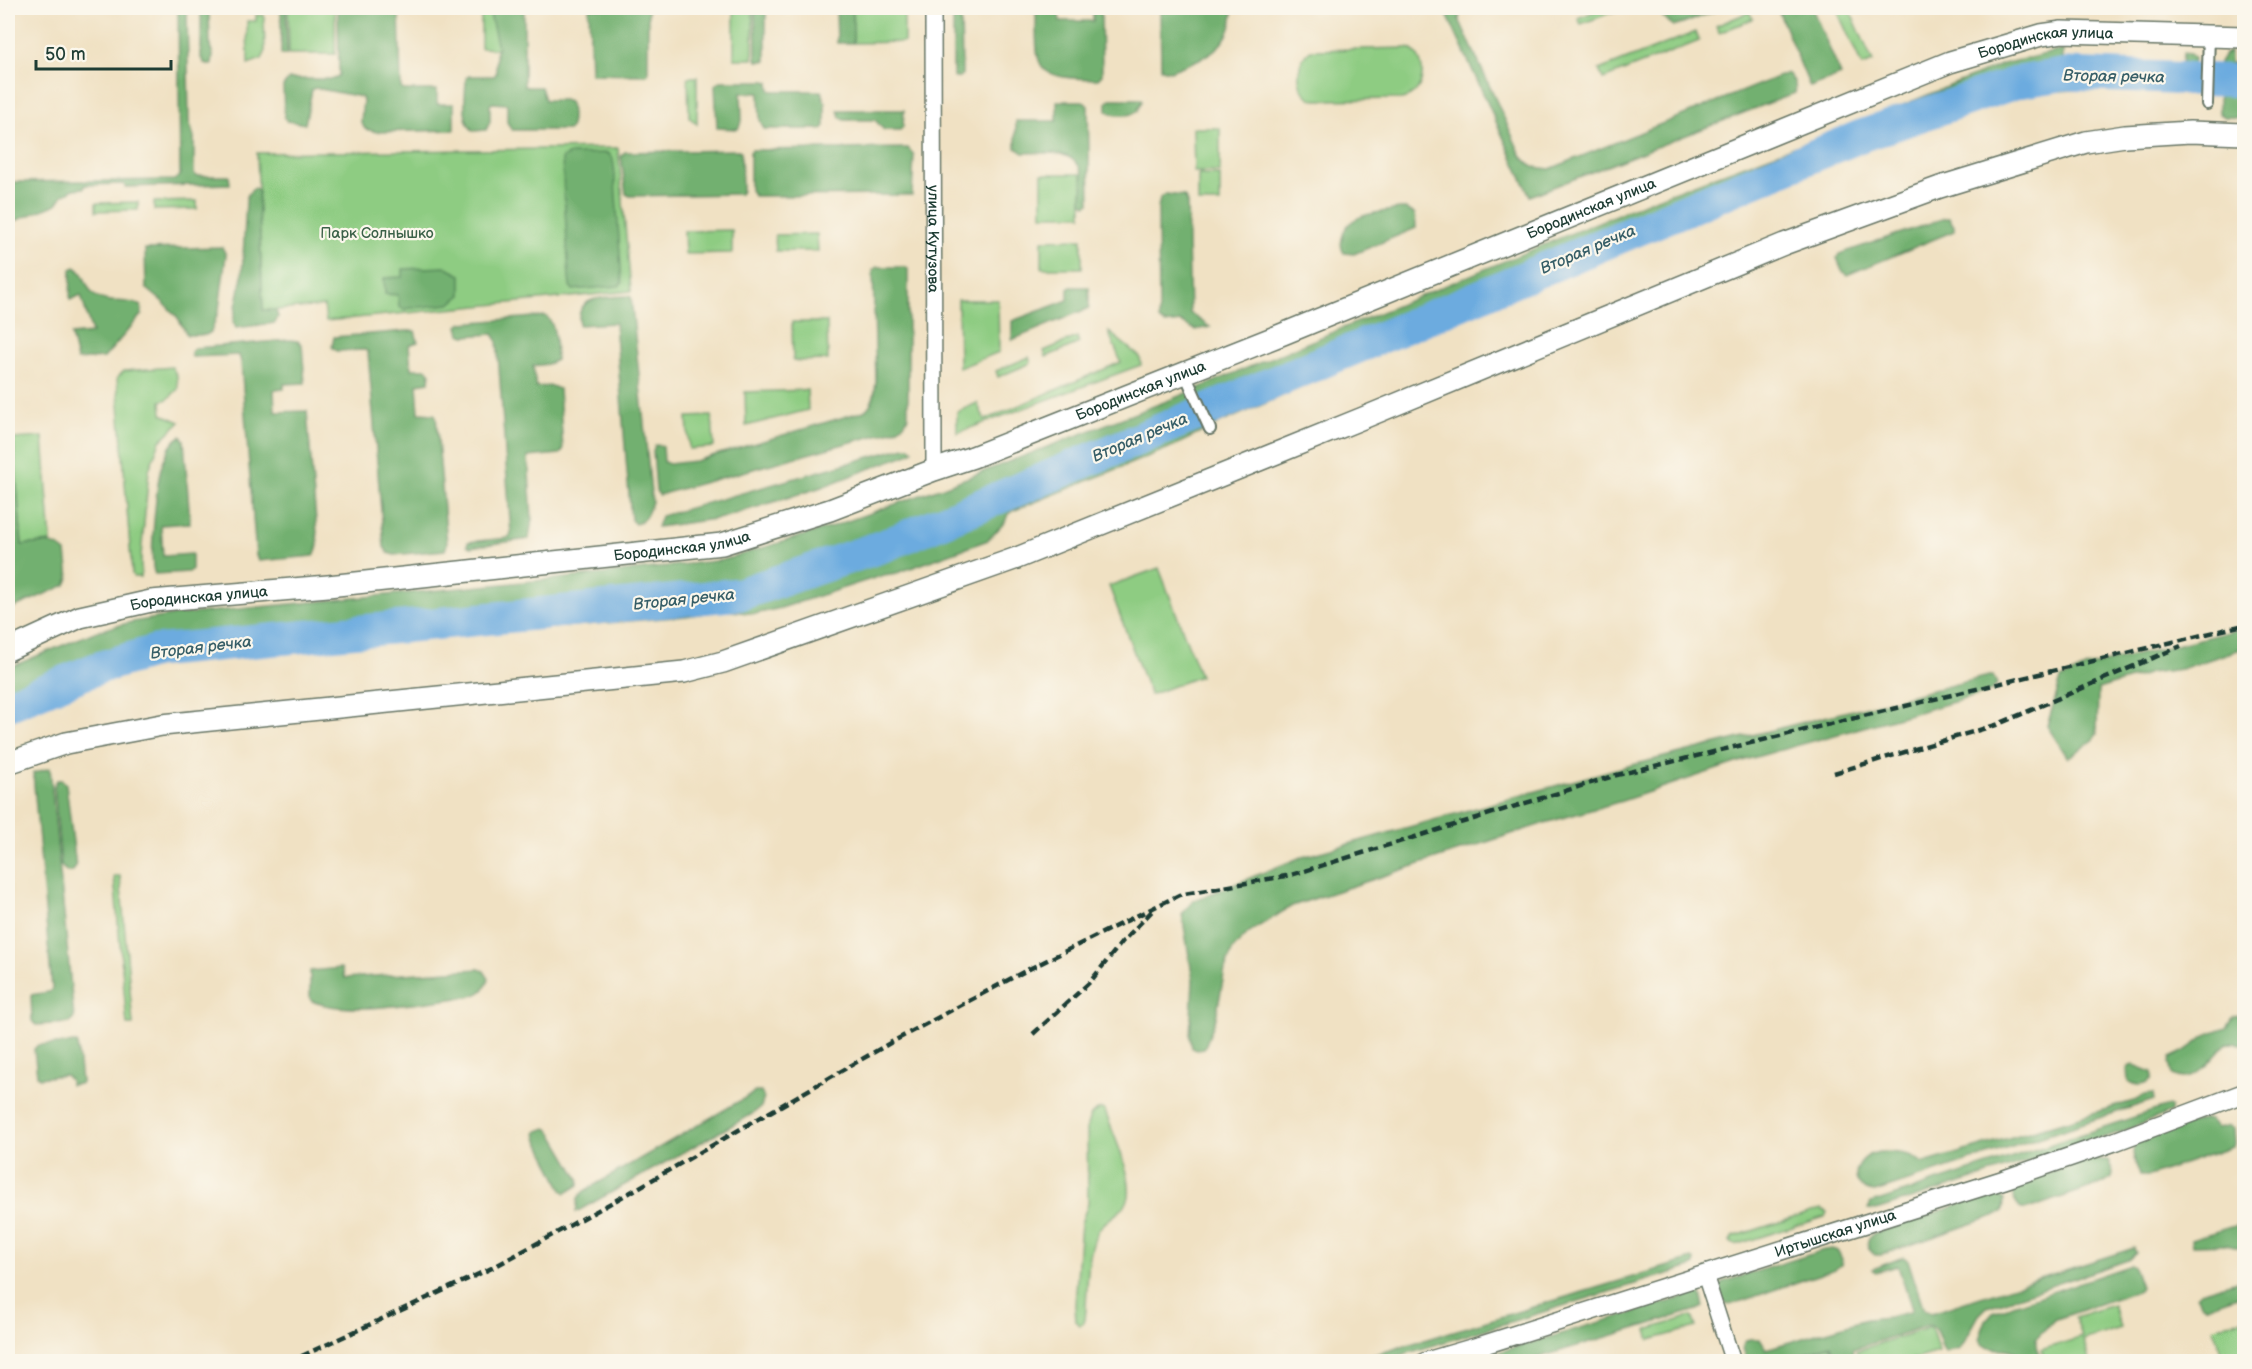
<svg xmlns="http://www.w3.org/2000/svg" width="2252" height="1369" font-family="'Balsamiq Sans',sans-serif">
<style>
.green{fill:#8ecc82;stroke:#56845b;stroke-width:1.5}
.forest{fill:#72b070;stroke:#487652;stroke-width:1.5}
.lines{fill:none;stroke-linecap:round;stroke-linejoin:round}
.river{stroke:#6cabdf;stroke-width:33}
.pedestrian-casing{stroke:#687666;stroke-width:14}
.minor-casing{stroke:#687666;stroke-width:18}
.tertiary-casing{stroke:#687666;stroke-width:21}
.secondary-casing{stroke:#687666;stroke-width:24}
.pedestrian{stroke:#fff;stroke-width:10}
.minor{stroke:#fff;stroke-width:15}
.tertiary{stroke:#fff;stroke-width:18}
.secondary{stroke:#fff;stroke-width:21}
.rail{stroke:#1f3d34;stroke-width:4.5;stroke-dasharray:9 4.5;stroke-linecap:butt}
.labels{text-anchor:middle;dominant-baseline:central;stroke-width:4.5;stroke-linejoin:round;paint-order:stroke}
.street-label{font-size:15px;fill:#1f3d34;stroke:#fbf7ec}
.park-label{font-size:15px;fill:#3b6148;stroke:#fbf7ec}
.water-label{font-size:16px;font-style:italic;fill:#365e67;stroke:#fbf7ec}
</style>
<rect width="100%" height="100%" fill="#fbf7ec"/>
<filter id="ink" filterUnits="userSpaceOnUse"><feTurbulence type="fractalNoise" baseFrequency=".0167" numOctaves="2"/><feDisplacementMap in="SourceGraphic" scale="12" xChannelSelector="R" yChannelSelector="G"/><feConvolveMatrix kernelMatrix="1 2 1 2 8 2 1 2 1" color-interpolation-filters="sRGB"/></filter>
<filter id="wash" filterUnits="userSpaceOnUse"><feTurbulence type="fractalNoise" baseFrequency=".008" numOctaves="4" result="noise"/><feDisplacementMap in="SourceGraphic" scale="24" xChannelSelector="R" yChannelSelector="G"/><feGaussianBlur stdDeviation="1.35" result="paint"/><feColorMatrix in="noise" values="0 0 0 0 0 0 0 0 0 0 0 0 0 0 0 0 0 1.4 0 .05"/><feComposite in="paint" operator="in"/></filter>
<g filter="url(#wash)">
<rect width="100%" height="100%" fill="#f0e1c3"/>
<g class="green">
<path d="M 288,8 L 335,8 L 335,54 L 289,54 Z"/>
<rect x="734" y="8" width="19" height="51"/>
<path d="M 853,8 L 904,8 L 904,42 L 853,43 Z"/>
<path d="M 1604,8 L 1623,8 L 1581,24 L 1578,18 Z"/>
<path d="M 1836,8 L 1849,8 L 1873,62 L 1862,66 Z"/>
<path d="M 1749,12 L 1753,19 L 1719,33 L 1716,26 Z"/>
<path d="M 481,14 L 490,14 L 499,49 L 481,48 Z"/>
<path d="M 256,15 L 264,15 L 265,53 L 262,59 L 248,64 L 247,21 L 256,21 Z"/>
<path d="M 1696,32 L 1699,41 L 1603,79 L 1599,70 Z"/>
<path d="M 1408,48 C 1428,56 1428,95 1401,99 L 1316,100 C 1294,95 1294,61 1311,50 Z"/>
<path d="M 688,77 L 697,77 L 697,124 L 689,117 Z"/>
<path d="M 1193,128 L 1220,128 L 1220,172 L 1194,172 Z"/>
<path d="M 618,148 L 631,291 L 326,321 L 324,306 L 263,311 L 257,153 Z"/>
<rect x="1042" y="174" width="40" height="41"/>
<rect x="1198" y="175" width="22" height="28"/>
<path d="M 197,201 L 197,209 L 154,210 L 154,202 Z"/>
<path d="M 138,202 L 138,210 L 96,211 L 96,203 Z"/>
<path d="M 732,230 L 732,253 L 685,254 L 684,231 Z"/>
<path d="M 817,234 L 818,251 L 776,251 L 775,235 Z"/>
<path d="M 1082,239 L 1082,268 L 1042,268 L 1042,240 Z"/>
<path d="M 958,300 L 998,300 L 999,352 L 959,368 Z"/>
<path d="M 792,322 L 827,322 L 828,360 L 793,361 Z"/>
<path d="M 1108,331 L 1140,357 L 1141,365 L 957,433 L 957,412 L 977,403 L 985,420 L 1121,362 Z"/>
<path d="M 1077,337 L 1079,343 L 1046,357 L 1044,351 Z"/>
<path d="M 1029,357 L 1031,363 L 998,377 L 996,371 Z"/>
<path d="M 172,367 L 177,376 L 178,389 L 168,399 L 161,401 L 162,414 L 180,422 L 160,441 L 149,470 L 141,556 L 141,577 L 134,577 L 132,574 L 117,378 L 124,371 Z"/>
<path d="M 807,390 L 808,410 L 746,426 L 745,392 Z"/>
<path d="M 712,416 L 714,447 L 689,449 L 687,417 Z"/>
<path d="M 43,437 L 51,542 L 22,545 L 13,439 Z"/>
<path d="M 1159,568 L 1200,676 L 1150,695 L 1109,586 Z"/>
<path d="M 114,876 L 120,876 L 133,1025 L 127,1025 Z"/>
<path d="M 1102,1109 L 1105,1111 C 1113,1134 1132,1173 1129,1196 C 1126,1214 1104,1217 1097,1233 C 1085,1260 1088,1292 1085,1320 L 1083,1324 L 1080,1325 L 1076,1321 L 1075,1305 L 1081,1223 L 1088,1204 L 1087,1126 C 1089,1117 1092,1110 1102,1109 Z"/>
<path d="M 1821,1209 L 1827,1212 L 1825,1217 L 1735,1245 L 1730,1242 L 1733,1237 Z"/>
<path d="M 2113,1305 L 2121,1328 L 2083,1340 L 2090,1361 L 2045,1361 L 2041,1350 L 2082,1337 L 2075,1317 Z"/>
<path d="M 1692,1316 L 1696,1327 L 1650,1340 L 1647,1330 Z"/>
<path d="M 2244,1318 L 2244,1361 L 2224,1361 L 2213,1328 Z"/>
<path d="M 1931,1327 L 1939,1352 L 1908,1361 L 1860,1361 L 1856,1351 Z"/>
<path d="M 1830,1346 L 1835,1361 L 1785,1361 Z"/>
</g>
<g class="forest">
<path d="M 178,8 L 187,8 L 189,121 L 194,137 L 194,173 L 196,176 L 229,176 L 230,184 L 125,187 L 124,184 L 85,185 L 84,188 L 74,189 L 63,195 L 57,204 L 8,224 L 8,182 L 174,180 L 180,176 Z"/>
<path d="M 201,8 L 209,8 L 210,46 L 213,55 L 212,65 L 204,63 L 201,58 Z"/>
<path d="M 281,8 L 286,8 L 287,54 L 284,55 L 281,54 Z"/>
<path d="M 338,8 L 399,8 L 401,88 L 404,90 L 437,90 L 437,104 L 454,104 L 454,130 L 377,132 L 365,129 L 361,122 L 363,100 L 361,97 L 315,88 L 312,90 L 305,124 L 287,121 L 284,116 L 283,86 L 289,79 L 335,79 L 339,75 Z"/>
<path d="M 481,8 L 524,8 L 524,86 L 527,87 L 541,87 L 545,100 L 564,100 L 569,102 C 573,110 573,123 569,130 L 512,130 L 507,122 L 507,104 L 492,103 L 490,105 L 490,122 L 486,130 L 474,131 C 460,122 466,93 466,78 L 469,76 L 494,76 L 496,74 L 496,51 L 498,48 L 490,14 L 481,14 Z"/>
<path d="M 589,8 L 648,8 L 648,74 L 646,75 L 591,74 Z"/>
<path d="M 755,8 L 766,8 L 766,61 L 757,61 L 756,58 Z"/>
<path d="M 836,8 L 853,8 L 853,43 L 837,43 Z"/>
<path d="M 953,8 L 961,8 L 962,74 L 960,77 L 954,77 L 953,75 Z"/>
<path d="M 1036,8 L 1058,8 L 1060,21 L 1093,21 L 1093,8 L 1101,8 L 1102,75 L 1098,79 C 1030,78 1037,70 1036,8 Z"/>
<path d="M 1160,8 L 1233,8 C 1233,50 1203,58 1170,71 L 1161,69 Z"/>
<path d="M 1444,8 L 1475,8 L 1460,14 L 1459,19 L 1521,155 L 1533,167 L 1550,169 L 1787,73 C 1793,77 1797,86 1795,93 L 1530,196 Z"/>
<path d="M 1664,8 L 1722,8 L 1683,24 L 1674,26 L 1663,18 Z"/>
<path d="M 1777,8 L 1812,8 L 1841,75 L 1810,87 Z"/>
<path d="M 2063,50 L 2063,61 L 2182,64 L 2183,53 L 2190,54 L 2194,59 L 2186,83 L 2026,93 L 1870,143 L 1780,185 L 1765,189 L 1677,229 L 1663,231 L 1220,423 L 1174,446 L 1015,510 L 1008,514 L 1005,522 L 988,540 L 897,573 L 884,575 L 781,608 L 755,614 L 725,610 L 686,616 L 232,656 C 194,661 154,665 117,674 C 79,682 43,700 8,715 L 8,668 L 97,631 L 132,622 L 175,615 L 576,577 L 723,560 L 831,527 L 943,487 L 1172,399 L 1654,199 L 1876,116 L 2003,64 Z"/>
<path d="M 2230,51 L 2230,63 L 2244,63 L 2244,118 L 2225,117 L 2219,113 L 2219,62 L 2224,54 Z"/>
<path d="M 721,81 L 765,81 L 769,82 L 770,90 L 773,91 L 822,91 L 825,103 L 825,126 L 822,129 L 764,129 L 760,120 L 759,93 L 741,93 L 742,120 L 738,129 L 717,128 L 715,85 Z"/>
<path d="M 1110,99 L 1140,99 L 1142,101 C 1140,104 1139,108 1137,111 C 1131,117 1114,116 1107,111 L 1107,102 Z"/>
<path d="M 1057,101 L 1083,101 L 1088,106 L 1090,203 L 1086,205 L 1082,202 C 1082,193 1084,181 1082,173 C 1075,148 1042,153 1023,153 L 1016,148 L 1016,121 L 1057,121 Z"/>
<path d="M 838,110 L 904,110 L 903,127 L 900,130 L 884,130 L 875,120 L 844,120 L 840,117 Z"/>
<path d="M 908,148 L 914,155 L 912,195 L 754,196 L 750,190 L 750,152 L 752,150 Z"/>
<path d="M 739,150 L 741,152 L 742,191 L 740,194 L 630,196 L 626,194 L 621,156 L 625,152 Z"/>
<path d="M 608,153 L 613,159 L 614,166 L 622,283 L 619,286 L 573,290 L 570,286 L 569,278 L 562,158 L 570,154 Z"/>
<path d="M 254,188 L 258,189 L 263,310 L 276,310 L 278,317 L 275,323 L 236,328 L 233,322 L 242,277 L 246,201 L 247,195 Z"/>
<path d="M 1166,194 L 1184,196 L 1187,201 L 1190,313 L 1210,327 L 1195,330 L 1181,322 L 1165,324 L 1159,320 L 1158,209 L 1160,198 Z"/>
<path d="M 1400,209 L 1406,209 L 1415,214 L 1416,228 L 1354,254 L 1344,253 C 1340,247 1341,242 1343,235 C 1348,213 1381,212 1400,209 Z"/>
<path d="M 1945,218 L 1949,218 L 1954,226 L 1954,231 L 1847,275 L 1843,272 L 1837,258 L 1839,254 Z"/>
<path d="M 222,247 L 226,255 L 219,309 L 211,332 L 206,335 L 187,335 L 178,318 L 163,302 L 146,288 L 145,249 Z"/>
<path d="M 75,267 C 86,273 85,287 94,295 C 108,306 126,297 141,306 L 142,314 L 104,358 L 77,360 L 71,335 L 92,333 L 81,295 L 70,300 L 71,269 Z"/>
<path d="M 445,267 L 461,275 L 461,295 L 450,304 L 403,309 L 399,307 L 398,295 L 385,294 L 384,278 L 403,277 L 403,269 Z"/>
<path d="M 877,267 L 905,267 L 908,269 L 908,417 L 904,424 L 895,430 L 659,495 L 656,491 L 653,451 L 655,445 L 663,446 L 664,462 L 669,464 L 695,461 L 864,411 C 874,404 875,392 876,381 L 873,270 Z"/>
<path d="M 1071,287 L 1089,287 L 1089,308 L 1012,340 L 1012,321 L 1068,300 L 1068,289 Z"/>
<path d="M 627,296 L 631,297 L 652,502 C 648,512 646,521 635,524 L 631,520 L 615,323 L 579,325 C 576,294 604,298 627,296 Z"/>
<path d="M 546,316 C 557,325 555,346 556,360 L 548,364 L 533,366 L 536,387 L 552,386 L 559,389 L 563,450 L 560,454 L 528,457 L 532,519 L 529,539 L 470,547 L 467,545 L 468,542 L 508,538 L 511,534 L 497,340 L 493,334 L 465,336 L 460,334 L 458,326 L 462,323 Z"/>
<path d="M 407,331 L 415,331 L 418,342 L 409,345 L 411,369 L 427,369 L 430,372 L 429,382 L 417,384 L 419,413 L 434,414 L 436,416 L 447,544 L 445,550 L 394,555 L 388,553 L 384,547 L 368,352 L 365,350 L 337,351 L 332,347 L 334,337 Z"/>
<path d="M 290,340 L 298,341 L 302,345 L 305,383 L 284,384 L 284,389 L 274,390 L 275,412 L 307,411 L 318,546 L 314,556 L 259,561 L 256,556 L 241,362 L 239,355 L 192,357 L 191,352 L 195,348 Z"/>
<path d="M 8,426 L 13,439 L 22,545 C 39,544 52,539 66,552 L 69,578 L 66,585 L 8,610 Z"/>
<path d="M 181,436 L 184,440 L 190,523 L 161,525 L 163,556 L 192,554 L 192,569 L 189,572 L 155,574 C 148,563 157,487 160,472 C 163,460 170,442 181,436 Z"/>
<path d="M 905,447 L 910,447 L 913,450 L 911,453 L 819,488 L 722,518 L 657,527 L 661,516 Z"/>
<path d="M 2244,628 L 2244,648 L 2181,669 L 2150,673 L 2098,689 L 2097,734 L 2092,741 L 2068,758 L 2047,726 L 2061,679 L 2087,667 Z"/>
<path d="M 1989,676 L 1993,676 L 1997,684 L 1991,691 L 1979,695 L 1745,760 L 1622,801 L 1545,823 L 1292,906 L 1249,932 L 1233,949 L 1225,969 L 1216,1018 L 1204,1049 L 1197,1050 L 1192,1048 L 1190,1037 L 1193,980 L 1182,914 L 1193,901 L 1299,858 L 1462,812 L 1612,770 Z"/>
<path d="M 50,768 L 74,1018 L 70,1023 L 36,1025 L 32,1021 L 31,995 L 49,992 L 52,989 L 33,773 Z"/>
<path d="M 57,780 L 62,780 L 66,784 L 76,867 L 72,872 L 67,872 L 61,866 L 54,786 Z"/>
<path d="M 341,968 L 345,978 L 479,969 L 484,971 L 489,979 C 485,991 480,994 468,997 C 427,1001 349,1017 312,1001 L 310,999 L 310,971 Z"/>
<path d="M 2244,1014 L 2244,1044 L 2227,1043 C 2213,1057 2195,1088 2172,1075 L 2169,1063 L 2170,1058 L 2183,1052 L 2210,1033 L 2227,1027 L 2234,1016 Z"/>
<path d="M 77,1043 L 81,1082 L 79,1084 L 70,1085 L 70,1080 L 65,1075 L 39,1078 L 37,1075 L 34,1049 L 38,1045 Z"/>
<path d="M 2134,1065 L 2152,1072 L 2152,1079 C 2146,1087 2136,1086 2128,1081 L 2127,1070 L 2130,1066 Z"/>
<path d="M 755,1092 L 761,1092 L 764,1098 L 761,1107 L 752,1114 L 576,1212 L 578,1198 L 584,1191 Z"/>
<path d="M 2153,1094 L 2154,1100 L 1875,1192 C 1844,1189 1854,1152 1883,1152 C 1891,1152 1904,1153 1912,1156 C 1916,1158 1919,1161 1924,1163 L 2137,1100 L 2144,1095 Z"/>
<path d="M 2168,1106 L 2171,1108 L 2171,1112 L 2121,1132 L 1876,1210 L 1868,1209 L 1871,1203 Z"/>
<path d="M 2204,1119 L 2209,1120 L 2217,1129 L 2229,1126 L 2233,1129 L 2234,1144 L 2232,1147 L 2149,1176 L 2140,1176 C 2137,1165 2128,1151 2137,1142 Z"/>
<path d="M 546,1128 L 551,1131 L 579,1179 L 579,1185 L 566,1193 L 562,1190 L 537,1138 L 536,1132 Z"/>
<path d="M 2094,1159 L 2108,1160 L 2113,1172 L 2112,1178 L 2106,1182 L 2028,1209 L 2021,1209 L 2014,1201 L 2012,1190 L 2014,1185 L 2020,1182 Z"/>
<path d="M 1990,1194 L 1998,1194 L 2004,1200 L 2003,1211 L 1997,1215 L 1881,1255 L 1875,1255 C 1866,1248 1864,1239 1875,1233 Z"/>
<path d="M 2244,1223 L 2244,1251 C 2228,1242 2210,1245 2192,1245 L 2191,1239 Z"/>
<path d="M 2134,1248 L 2136,1253 L 2128,1260 L 1987,1307 L 1979,1315 L 1960,1349 L 1945,1353 C 1939,1344 1940,1329 1929,1325 L 1853,1349 L 1852,1351 L 1856,1361 L 1837,1361 L 1831,1345 L 1781,1361 L 1747,1361 L 1743,1348 L 1744,1342 L 1749,1339 L 1760,1339 L 1766,1349 L 1867,1319 L 1889,1317 L 1910,1312 L 1912,1309 L 1898,1266 L 1876,1272 L 1873,1269 L 1903,1257 L 1908,1260 L 1924,1310 L 1931,1313 Z"/>
<path d="M 1832,1249 L 1838,1251 L 1842,1259 L 1841,1265 L 1835,1269 L 1733,1304 L 1726,1304 C 1718,1297 1715,1287 1726,1281 L 1824,1250 Z"/>
<path d="M 1692,1259 L 1695,1261 L 1695,1265 L 1691,1267 L 1382,1361 L 1368,1361 L 1371,1356 Z"/>
<path d="M 2131,1265 L 2134,1267 L 2141,1287 L 2139,1290 L 2054,1320 L 2036,1338 L 2036,1346 L 2041,1361 L 2022,1361 C 2014,1339 1987,1358 1979,1339 L 1986,1320 L 1993,1312 Z"/>
<path d="M 2244,1279 L 2244,1302 L 2240,1295 L 2206,1307 L 2202,1305 L 2197,1295 L 2200,1292 Z"/>
<path d="M 1698,1293 L 1701,1294 L 1704,1307 L 1700,1309 L 1527,1361 L 1469,1361 Z"/>
</g>
<g class="lines">
<path class="river" d="M 8,705 L 98,668 L 155,651 L 740,594 L 886,545 L 1861,136 L 2018,82 L 2067,74 L 2244,81"/>
</g>
</g>
<g filter="url(#ink)">
<g class="lines">
<g class="pedestrian-casing">
<g id="pedestrian">
<path d="M 2207,104 L 2209,35"/>
<path d="M 1185,374 L 1210,429"/>
</g>
</g>
<g class="minor-casing">
<g id="minor">
<path id="s1" d="M 933,8 L 934,470"/>
<path d="M 1705,1275 L 1733,1362"/>
</g>
</g>
<g class="tertiary-casing">
<g id="tertiary">
<path id="s2" d="M 1425,1362 L 1480,1346 L 2003,1180 L 2116,1141 L 2244,1093"/>
</g>
</g>
<g class="secondary-casing">
<g id="secondary">
<path id="s3" d="M 8,650 L 80,617 L 151,601 L 328,586 L 722,544 L 830,510 L 934,470 L 973,457 L 1283,334 L 1950,62 L 2041,35 L 2062,32 L 2244,37"/>
<path d="M 8,763 L 66,743 L 162,725 L 684,672 L 723,662 L 1017,558 L 1363,418 L 1784,244 L 1940,187 L 2086,142 L 2125,136 L 2190,132 L 2244,134"/>
</g>
</g>
<use href="#pedestrian" class="pedestrian"/>
<use href="#minor" class="minor"/>
<use href="#tertiary" class="tertiary"/>
<use href="#secondary" class="secondary"/>
<g class="rail">
<path d="M 1834,773 L 1996,725 L 2181,646"/>
<path d="M 1033,1034 L 1090,982 L 1122,942 L 1152,911"/>
<path d="M 289,1362 L 494,1267 L 631,1192 L 890,1043 L 1027,970 L 1179,895 L 1291,875 L 1617,775 L 2244,625"/>
</g>
</g>
</g>
<g class="labels">
<g class="street-label">
<text stroke="none"><textPath href="#s3" startOffset="2144">Бородинская улица</textPath></text>
<text stroke="none"><textPath href="#s3" startOffset="1658">Бородинская улица</textPath></text>
<text stroke="none"><textPath href="#s1" startOffset="231">улица Кутузова</textPath></text>
<text stroke="none"><textPath href="#s3" startOffset="1172">Бородинская улица</textPath></text>
<text stroke="none"><textPath href="#s3" startOffset="686">Бородинская улица</textPath></text>
<text stroke="none"><textPath href="#s3" startOffset="200">Бородинская улица</textPath></text>
<text stroke="none"><textPath href="#s2" startOffset="430">Иртышская улица</textPath></text>
</g>
<g class="park-label">
<text x="377" y="233">Парк Солнышко</text>
</g>
<g class="water-label">
<text transform="translate(2114 77) rotate(1)">Вторая речка</text>
<text transform="translate(1588 250) rotate(-23)">Вторая речка</text>
<text transform="translate(1140 438) rotate(-23)">Вторая речка</text>
<text transform="translate(684 600) rotate(-6)">Вторая речка</text>
<text transform="translate(201 648) rotate(-7)">Вторая речка</text>
</g>
</g>
<rect width="2252" height="1369" fill="none" stroke="#fbf7ec" stroke-width="30"/>
<path d="M36 60v9h135v-9" fill="none" stroke="#1f3d34" stroke-width="3"/>
<text x="45" y="60" font-size="18" fill="#1f3d34" stroke="#fbf7ec" stroke-width="4.5" paint-order="stroke">50 m</text>
</svg>
